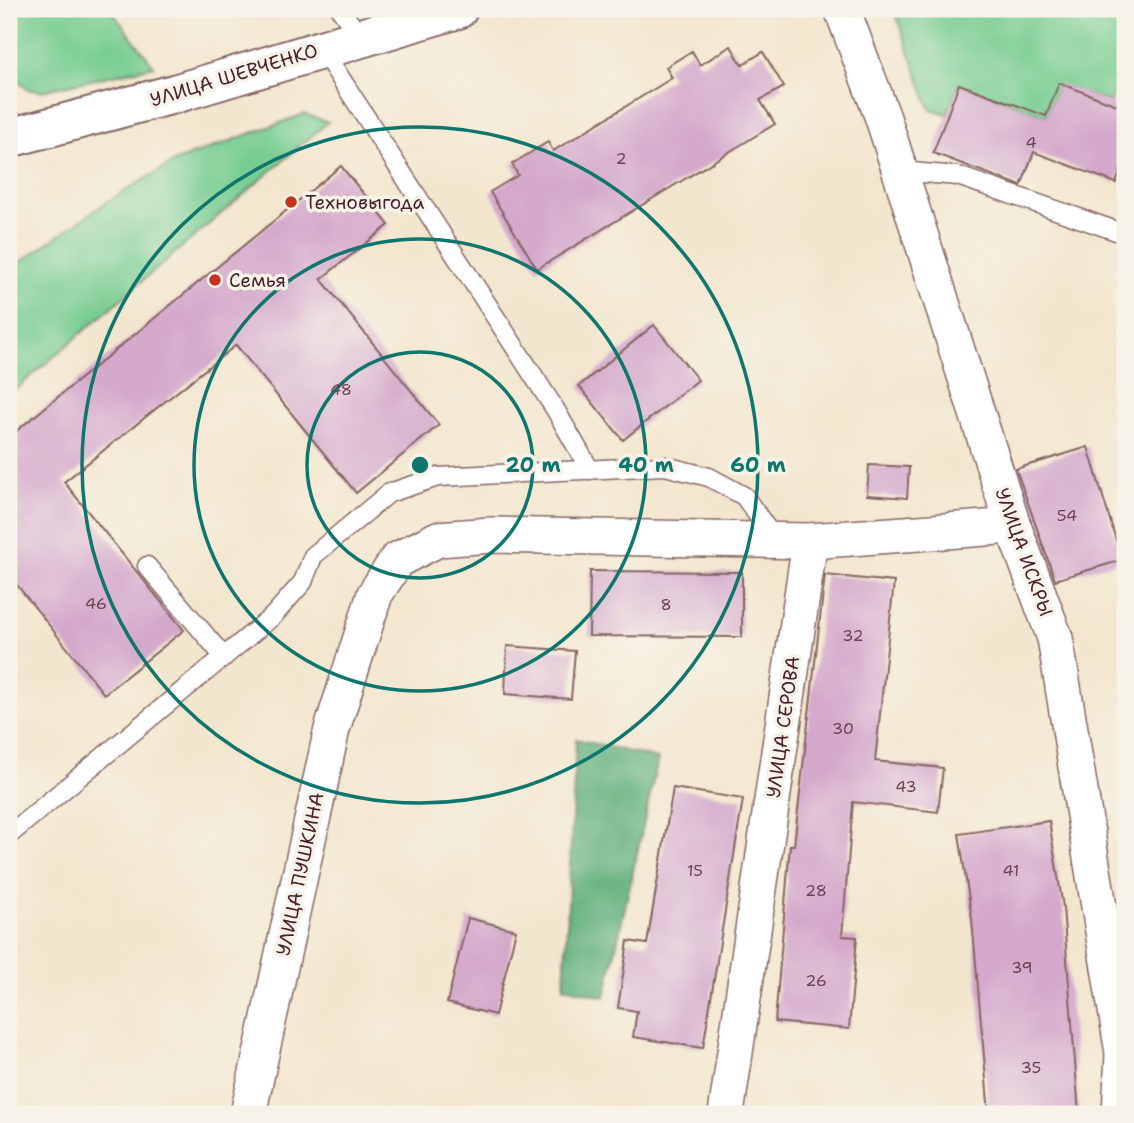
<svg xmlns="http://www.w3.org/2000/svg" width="1134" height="1123" font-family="'Shantell Sans',sans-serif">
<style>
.green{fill:#77cd91;stroke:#60765e;stroke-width:2}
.forest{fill:#61b07b;stroke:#566853;stroke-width:2}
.building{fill:#d4a9cc}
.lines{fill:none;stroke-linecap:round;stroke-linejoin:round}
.service-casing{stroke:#856564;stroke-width:21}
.minor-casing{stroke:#856564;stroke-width:38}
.secondary-casing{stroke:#856564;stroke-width:42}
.service{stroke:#fff;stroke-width:18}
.minor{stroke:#fff;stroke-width:35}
.secondary{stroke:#fff;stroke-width:38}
.ring{fill:none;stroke:#0f766e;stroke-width:3.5}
.poi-dot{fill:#c8321e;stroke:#f7f3e8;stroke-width:2.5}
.labels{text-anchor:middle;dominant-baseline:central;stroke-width:7;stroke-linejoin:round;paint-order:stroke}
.number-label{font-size:16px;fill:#6c4253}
.street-label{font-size:19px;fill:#4a1f2b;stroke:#f7f3e8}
.poi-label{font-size:19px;fill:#4a1f2b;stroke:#f7f3e8;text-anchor:start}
.centre{fill:#0f766e;stroke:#f7f3e8;stroke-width:3.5}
.ring-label{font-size:21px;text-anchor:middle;font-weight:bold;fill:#0f766e;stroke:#f7f3e8;stroke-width:7;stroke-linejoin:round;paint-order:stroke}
</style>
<rect width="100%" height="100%" fill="#f7f3e8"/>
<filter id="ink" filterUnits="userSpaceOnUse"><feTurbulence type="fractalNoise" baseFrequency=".0143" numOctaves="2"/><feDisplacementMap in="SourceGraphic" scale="14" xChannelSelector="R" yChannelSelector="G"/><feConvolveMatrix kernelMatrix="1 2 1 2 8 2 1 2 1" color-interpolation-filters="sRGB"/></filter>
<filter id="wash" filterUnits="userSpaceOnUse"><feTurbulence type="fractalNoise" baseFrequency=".00686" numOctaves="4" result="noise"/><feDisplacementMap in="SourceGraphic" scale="28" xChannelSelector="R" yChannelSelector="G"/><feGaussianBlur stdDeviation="1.57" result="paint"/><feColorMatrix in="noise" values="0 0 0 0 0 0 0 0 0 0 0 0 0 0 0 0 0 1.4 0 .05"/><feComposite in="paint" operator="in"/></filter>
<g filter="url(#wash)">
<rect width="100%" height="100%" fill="#f3e6ce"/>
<g class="green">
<path d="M 9,9 L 110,9 L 154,66 L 41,91 L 27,89 L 9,70 Z"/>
<path d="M 894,9 L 1125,9 L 1125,67 L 1110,102 L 1059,84 L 1046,116 L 959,84 L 947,114 L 930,109 Z"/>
<path d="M 304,114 L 328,122 L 9,395 L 9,270 L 111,199 L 176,161 Z"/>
</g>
<path class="forest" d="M 576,739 L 658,759 L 605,997 L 564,987 Z"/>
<g id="blocks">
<g class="building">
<path d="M 731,46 L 742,65 L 763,52 L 784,87 L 760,100 L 775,124 L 537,269 L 490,192 L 518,175 L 512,164 L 548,142 L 553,151 L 672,78 L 666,67 L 692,51 L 700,65 Z"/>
<path d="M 1059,83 L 1125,108 L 1125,158 L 1116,183 L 1034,152 L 1021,186 L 933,153 L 959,84 L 1046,116 Z"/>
<path d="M 341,166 L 389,225 L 321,279 L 439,425 L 356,493 L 236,345 L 64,482 L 184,630 L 104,694 L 9,575 L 9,437 Z"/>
<path d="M 654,325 L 698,380 L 623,440 L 579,386 Z"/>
<path d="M 1088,447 L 1122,560 L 1055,580 L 1016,469 Z"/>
<path d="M 869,465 L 909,467 L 907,498 L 867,495 Z"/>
<path d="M 590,571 L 742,572 L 742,637 L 589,636 Z"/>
<path d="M 825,575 L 894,582 L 875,761 L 943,768 L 938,812 L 853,802 L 842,936 L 857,937 L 849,1029 L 775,1022 L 790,845 L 794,845 Z"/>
<path d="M 507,646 L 575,651 L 571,699 L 505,694 Z"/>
<path d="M 673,788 L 743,799 L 703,1048 L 633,1037 L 637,1011 L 618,1008 L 628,941 L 647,944 Z"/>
<path d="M 1049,821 L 1063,907 L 1079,1114 L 989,1114 L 972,919 L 959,834 Z"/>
<path d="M 468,918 L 516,930 L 495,1015 L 447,1003 Z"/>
</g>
</g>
</g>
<g filter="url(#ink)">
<use href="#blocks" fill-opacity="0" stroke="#856564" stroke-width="2"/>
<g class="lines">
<g class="service-casing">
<g id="service">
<path d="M 340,9 L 360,37"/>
<path d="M 321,48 L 555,409 L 590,470"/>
<path d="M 899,171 L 958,176 L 1125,234"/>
<path d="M 147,566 L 224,657"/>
<path d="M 9,835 L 273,616 L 303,582 L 313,556 L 389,493 L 438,477 L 665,466 L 709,477 L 744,496 L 775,540"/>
</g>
</g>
<g class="minor-casing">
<g id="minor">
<path d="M 842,9 L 883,118 L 1013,526 L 1055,638 L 1123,1053 L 1120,1114"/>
<path d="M 248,1114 L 332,729 L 375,594 L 397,560 L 438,539 L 491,535 L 810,541"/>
<path d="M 726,1114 L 810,541 L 1013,526"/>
</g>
</g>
<g class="secondary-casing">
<path id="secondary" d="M 9,138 L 174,94 L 458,9"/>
</g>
<use href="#service" class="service"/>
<use href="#minor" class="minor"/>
<use href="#secondary" class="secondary"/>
</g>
</g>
<g class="ring">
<circle cx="420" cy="465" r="113"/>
<circle cx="420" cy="465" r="226"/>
<circle cx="420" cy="465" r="338"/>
</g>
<g class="poi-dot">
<circle cx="291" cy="202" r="7"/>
<circle cx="215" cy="280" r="7"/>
</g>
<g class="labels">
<g class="number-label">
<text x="1031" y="142">4</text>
<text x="621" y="158">2</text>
<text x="341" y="389">48</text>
<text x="1067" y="515">54</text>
<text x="96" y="603">46</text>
<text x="666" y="604">8</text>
<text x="853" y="635">32</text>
<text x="843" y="728">30</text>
<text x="906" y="786">43</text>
<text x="695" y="870">15</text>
<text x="1011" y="870">41</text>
<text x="816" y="890">28</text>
<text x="1022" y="967">39</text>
<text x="816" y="980">26</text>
<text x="1031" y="1067">35</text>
</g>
<g class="street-label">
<text transform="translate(234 75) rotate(-17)">УЛИЦА ШЕВЧЕНКО</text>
<text transform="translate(1024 552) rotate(70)">УЛИЦА ИСКРЫ</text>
<text transform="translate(783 727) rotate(-82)">УЛИЦА СЕРОВА</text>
<text transform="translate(300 874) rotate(-78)">УЛИЦА ПУШКИНА</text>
</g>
<g class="poi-label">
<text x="305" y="202">Техновыгода</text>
<text x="229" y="280">Семья</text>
</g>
</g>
<circle cx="420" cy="465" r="10" class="centre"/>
<g class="ring-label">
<text x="533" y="472">20 m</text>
<text x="646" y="472">40 m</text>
<text x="758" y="472">60 m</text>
</g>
<rect width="1134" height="1123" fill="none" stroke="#f7f3e8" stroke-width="35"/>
</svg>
